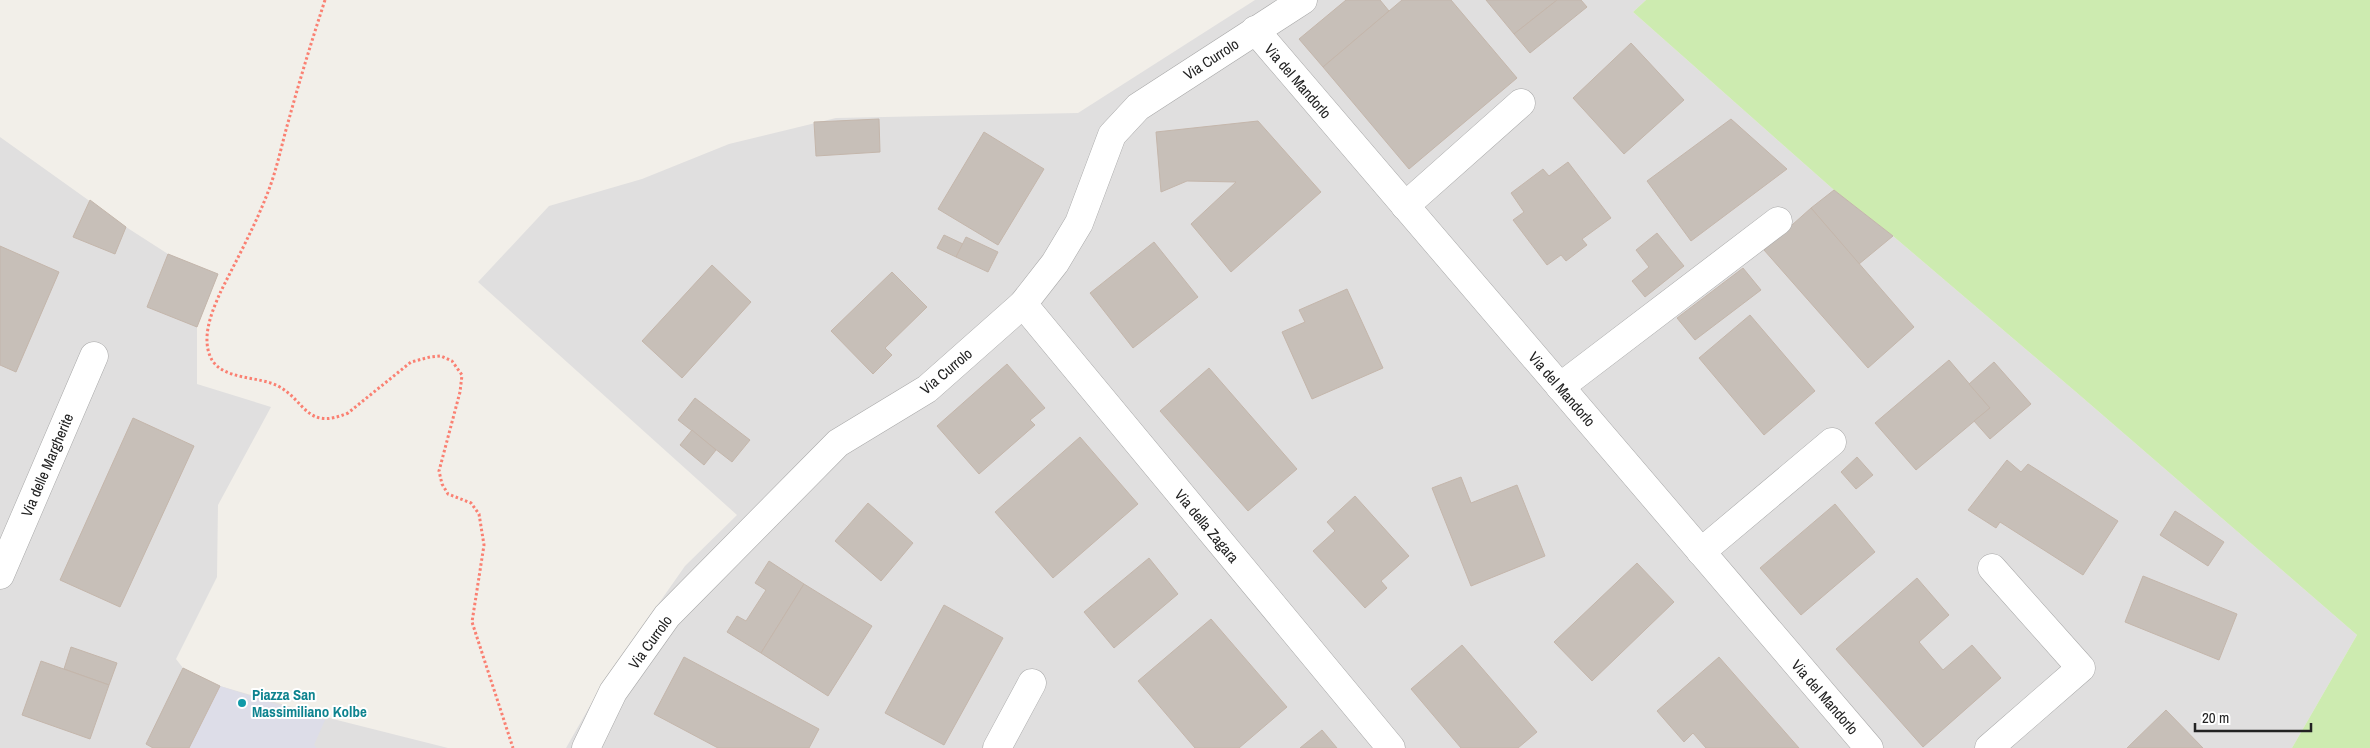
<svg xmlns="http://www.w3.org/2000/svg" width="2370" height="748" font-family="'Archivo Narrow',sans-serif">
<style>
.residential{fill:#e0dfdf}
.grass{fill:#cdebb0}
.plaza{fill:#dddde8}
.building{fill:#c7bfb8;stroke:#c4b6ab}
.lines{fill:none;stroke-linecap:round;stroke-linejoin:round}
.minor-casing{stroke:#a9a9a9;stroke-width:29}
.path{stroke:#fa8072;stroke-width:3;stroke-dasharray:2.5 2.5;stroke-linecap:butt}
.minor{stroke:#fff;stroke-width:28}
.culture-dot{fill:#0f9aa8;stroke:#fff;stroke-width:2}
.labels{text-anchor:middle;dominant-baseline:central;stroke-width:4;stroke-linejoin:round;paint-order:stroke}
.street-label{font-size:15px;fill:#222;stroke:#fff}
.culture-label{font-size:15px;font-weight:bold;fill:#0d838f;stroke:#fff;text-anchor:start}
</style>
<rect width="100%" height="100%" fill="#f2efe9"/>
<g class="residential">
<path d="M 1255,0 L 1646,0 L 1633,12 L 1834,190 L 1893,236 L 2076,392 L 2357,635 L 2292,748 L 566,748 L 603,683 L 685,566 L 737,515 L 478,282 L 549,206 L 642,179 L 729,144 L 836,118 L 1078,113 Z"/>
<path d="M 0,137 L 126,227 L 168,254 L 218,274 L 197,327 L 197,384 L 271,407 L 218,505 L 217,577 L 176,659 L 183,668 L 220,686 L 333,719 L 448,748 L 0,748 Z"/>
</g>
<path class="grass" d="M 1646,0 L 2370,0 L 2370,748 L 2292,748 L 2357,635 L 2076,392 L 1893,236 L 1834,190 L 1633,12 Z"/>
<path class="plaza" d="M 220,686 L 325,720 L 314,745 L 317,748 L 189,748 Z"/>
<g class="building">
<path d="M 1346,0 L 1380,0 L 1389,11 L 1323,67 L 1299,39 Z"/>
<path d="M 1402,0 L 1451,0 L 1517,78 L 1409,169 L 1323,67 Z"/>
<path d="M 1486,0 L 1557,0 L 1514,34 Z"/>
<path d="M 1557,0 L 1581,0 L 1587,7 L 1530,53 L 1514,34 Z"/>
<path d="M 1631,43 L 1684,100 L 1624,154 L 1573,98 Z"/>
<path d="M 879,119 L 880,152 L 816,156 L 814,122 Z"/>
<path d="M 1731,119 L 1787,169 L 1691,241 L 1647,181 Z"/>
<path d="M 1258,121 L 1321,192 L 1231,272 L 1191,224 L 1236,182 L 1187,181 L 1161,192 L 1156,132 Z"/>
<path d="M 984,132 L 1044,169 L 998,245 L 938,209 Z"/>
<path d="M 1568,162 L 1611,218 L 1582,239 L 1587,245 L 1566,261 L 1561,255 L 1547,265 L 1513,220 L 1524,212 L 1511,193 L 1543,169 L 1549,176 Z"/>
<path d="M 1834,190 L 1893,236 L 1859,264 L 1811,208 Z"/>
<path d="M 90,200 L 126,227 L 115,254 L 73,237 Z"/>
<path d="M 1811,208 L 1914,327 L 1868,368 L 1764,250 Z"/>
<path d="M 1657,233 L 1684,266 L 1645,297 L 1632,281 L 1649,267 L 1636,250 Z"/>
<path d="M 944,235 L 963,244 L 956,257 L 937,248 Z"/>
<path d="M 966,237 L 998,252 L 988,272 L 956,257 Z"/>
<path d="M 1154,242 L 1198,297 L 1133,348 L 1090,293 Z"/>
<path d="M 0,246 L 59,272 L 16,372 L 0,365 Z"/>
<path d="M 168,254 L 218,274 L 197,327 L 147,307 Z"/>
<path d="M 712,265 L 751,302 L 682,378 L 642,341 Z"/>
<path d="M 1743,268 L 1761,290 L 1695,340 L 1677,318 Z"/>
<path d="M 892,272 L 927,307 L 885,348 L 892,355 L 873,374 L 831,331 Z"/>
<path d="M 1347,289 L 1383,368 L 1312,399 L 1282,332 L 1305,322 L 1299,310 Z"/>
<path d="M 1750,315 L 1815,391 L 1764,435 L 1699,358 Z"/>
<path d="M 1949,360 L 1990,408 L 1916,470 L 1875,423 Z"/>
<path d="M 1994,362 L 2031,404 L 1990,439 L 1974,421 L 1990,408 L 1969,384 Z"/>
<path d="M 1007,364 L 1045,408 L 1030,420 L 1035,425 L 979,474 L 937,426 Z"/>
<path d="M 1209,368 L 1297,469 L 1248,511 L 1160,411 Z"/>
<path d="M 695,398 L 750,440 L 732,462 L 678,420 Z"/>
<path d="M 133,418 L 194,446 L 120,607 L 60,580 Z"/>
<path d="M 692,430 L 716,450 L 704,465 L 680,445 Z"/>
<path d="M 1080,437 L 1138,504 L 1053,578 L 995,512 Z"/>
<path d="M 1857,457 L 1873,475 L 1856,489 L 1841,472 Z"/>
<path d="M 2007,460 L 2021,472 L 2028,464 L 2118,521 L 2083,575 L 2000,522 L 1996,528 L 1968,510 Z"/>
<path d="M 1461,477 L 1471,503 L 1517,485 L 1545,556 L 1471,586 L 1432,488 Z"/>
<path d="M 1355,496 L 1409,556 L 1381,581 L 1387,588 L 1365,608 L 1313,551 L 1335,531 L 1327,522 Z"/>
<path d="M 868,503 L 913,543 L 881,581 L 835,541 Z"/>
<path d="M 1835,504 L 1875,552 L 1801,615 L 1760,568 Z"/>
<path d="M 2175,511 L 2224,542 L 2208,566 L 2160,535 Z"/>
<path d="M 1149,558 L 1178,594 L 1114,648 L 1084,612 Z"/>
<path d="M 769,561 L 804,584 L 761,653 L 727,632 L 737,616 L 746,621 L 766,590 L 755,583 Z"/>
<path d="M 1637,563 L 1674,602 L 1592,681 L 1554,642 Z"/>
<path d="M 2143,576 L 2237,614 L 2219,660 L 2125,622 Z"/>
<path d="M 1917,578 L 1949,615 L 1919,642 L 1943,670 L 1972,645 L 2001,678 L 1923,747 L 1836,649 Z"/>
<path d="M 804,584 L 872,626 L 828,696 L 761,653 Z"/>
<path d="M 944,605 L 1003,638 L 944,745 L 885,713 Z"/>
<path d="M 1211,619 L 1287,707 L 1239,748 L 1195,748 L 1138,681 Z"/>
<path d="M 1462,645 L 1537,732 L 1518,748 L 1461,748 L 1411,689 Z"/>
<path d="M 71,647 L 117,663 L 109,685 L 64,669 Z"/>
<path d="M 684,657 L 819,729 L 809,748 L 718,748 L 654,714 Z"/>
<path d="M 1719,657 L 1799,748 L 1706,748 L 1693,733 L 1684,742 L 1657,711 Z"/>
<path d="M 41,661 L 109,685 L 90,739 L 22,715 Z"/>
<path d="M 183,668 L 220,686 L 189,748 L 153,748 L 146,744 Z"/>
<path d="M 2166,710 L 2203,748 L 2127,748 Z"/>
<path d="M 1322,730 L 1337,748 L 1300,748 Z"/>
</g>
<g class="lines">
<g class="minor-casing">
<g id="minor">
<path d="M 1255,30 L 1869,748"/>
<path d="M 1405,206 L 1521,103"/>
<path d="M 1023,304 L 1391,748"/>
<path d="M 1560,387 L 1778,221"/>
<path d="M 1701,552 L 1832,442"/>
<path d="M 0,575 L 94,356"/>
<path d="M 586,748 L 613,692 L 667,616 L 838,443 L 927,389 L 1023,304 L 1055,263 L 1079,223 L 1112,135 L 1138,107 L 1303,0"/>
<path d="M 997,748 L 1032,683"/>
<path d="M 1989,748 L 2081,668 L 1992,568"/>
</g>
</g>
<path class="path" d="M 325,0 C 312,40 300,79 289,119 C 282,143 277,169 268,192 C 255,226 237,259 221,291 C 212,311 200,339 212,360 C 224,380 259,376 278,386 C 306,401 306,431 348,413 L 411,362 L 430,357 L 441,356 L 452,361 L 462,375 L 460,392 L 439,471 L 442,484 L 448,494 L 471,503 L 479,514 L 484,545 L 472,622 L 513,748"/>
<use href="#minor" class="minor"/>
</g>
<circle class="culture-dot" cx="242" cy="703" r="5"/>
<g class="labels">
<g class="street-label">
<text transform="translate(1211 59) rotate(-33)">Via Currolo</text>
<text transform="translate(1298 81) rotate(49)">Via del Mandorlo</text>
<text transform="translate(946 371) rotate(-40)">Via Currolo</text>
<text transform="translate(1562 389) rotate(49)">Via del Mandorlo</text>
<text transform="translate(47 465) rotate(-67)">Via delle Margherite</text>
<text transform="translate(1207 526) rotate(50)">Via della Zagara</text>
<text transform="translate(650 642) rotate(-54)">Via Currolo</text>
<text transform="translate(1825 697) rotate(49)">Via del Mandorlo</text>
</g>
<g class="culture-label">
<text x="252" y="694">Piazza San<tspan x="252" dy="17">Massimiliano Kolbe</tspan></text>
</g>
</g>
<path d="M2195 723v8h116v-8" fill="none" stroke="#222222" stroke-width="2.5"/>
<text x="2202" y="723" font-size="15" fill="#222222" stroke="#ffffff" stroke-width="4" paint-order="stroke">20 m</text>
</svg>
